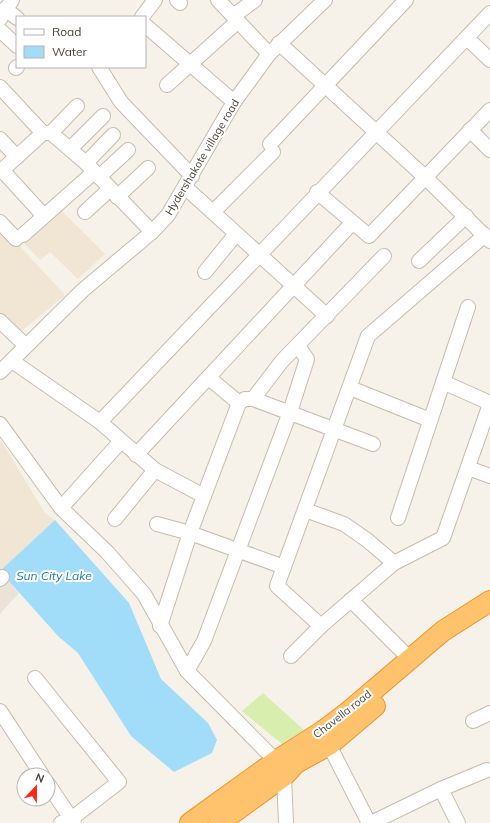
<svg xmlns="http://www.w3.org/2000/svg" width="490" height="823" font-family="Mulish,sans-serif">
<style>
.residential{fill:#ebe3d8}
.education{fill:#f1e6d3}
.green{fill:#d7eeaf}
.water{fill:#a1dcf8}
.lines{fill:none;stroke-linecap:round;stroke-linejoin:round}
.minor-casing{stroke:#c6bcae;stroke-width:16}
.highway-casing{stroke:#ee962c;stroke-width:22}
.minor{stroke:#fff;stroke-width:14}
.highway{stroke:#ffc26d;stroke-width:20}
.labels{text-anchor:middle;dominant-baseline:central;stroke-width:4;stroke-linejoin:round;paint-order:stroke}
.street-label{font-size:11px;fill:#4c4237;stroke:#fff}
.water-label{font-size:12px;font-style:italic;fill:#207baa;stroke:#fff}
</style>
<rect width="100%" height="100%" fill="#f6f2ea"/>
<path class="residential" d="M 0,571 L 19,593 L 0,614 Z"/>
<g class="education">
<path d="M 59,208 L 105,254 L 78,279 L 50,252 L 40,260 L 22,241 Z"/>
<path d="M 0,225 L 65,295 L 18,334 L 0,317 Z"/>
<path d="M 0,439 L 45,513 L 55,520 L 0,571 Z"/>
</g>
<path class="green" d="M 263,693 L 304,730 L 282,744 L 242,711 Z"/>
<path class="water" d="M 55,520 L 129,603 L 161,679 L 208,723 L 217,740 L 212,753 L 174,772 L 131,736 L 78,653 L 58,636 L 0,571 Z"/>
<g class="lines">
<g class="minor-casing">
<g id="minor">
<path d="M 177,0 L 180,3"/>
<path d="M 218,0 L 269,54"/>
<path d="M 5,9 L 17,18"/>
<path d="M 233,16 L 255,0"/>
<path d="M 142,17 L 155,0"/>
<path d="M 0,19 L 12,0"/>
<path d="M 145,25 L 234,102"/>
<path d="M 0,30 L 17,46"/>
<path d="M 467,38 L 490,60"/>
<path d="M 279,43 L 425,177 L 490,241"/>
<path d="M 99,67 L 121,102 L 192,176"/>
<path d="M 16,68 L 17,67"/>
<path d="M 167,85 L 238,21"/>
<path d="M 0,87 L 43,133"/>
<path d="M 470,130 L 490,150"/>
<path d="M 51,133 L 86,163 L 152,232"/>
<path d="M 0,139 L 17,157"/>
<path d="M 270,144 L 406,0"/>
<path d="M 71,148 L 103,116"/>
<path d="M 86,163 L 113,135"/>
<path d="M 2,170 L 44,216"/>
<path d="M 0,172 L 43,133 L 51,133 L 77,106"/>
<path d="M 99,177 L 128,150"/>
<path d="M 185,187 L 327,316"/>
<path d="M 317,192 L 369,236 L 490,110"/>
<path d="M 117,197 L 148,168"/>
<path d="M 85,212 L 110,189"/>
<path d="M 213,212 L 273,152"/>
<path d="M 0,222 L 16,239"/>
<path d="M 23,235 L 94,172"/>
<path d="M 419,261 L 466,216"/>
<path d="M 205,272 L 236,234"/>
<path d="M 0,321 L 25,345"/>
<path d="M 12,361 L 100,422 L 155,470 L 204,496"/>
<path d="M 0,372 L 83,290 L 152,232 L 168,215 L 234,102 L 269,54 L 325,0"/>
<path d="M 209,378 L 239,403"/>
<path d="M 443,382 L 490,403"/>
<path d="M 350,388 L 430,420"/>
<path d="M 253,399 L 282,361 L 384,256"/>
<path d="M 100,422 L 490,13"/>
<path d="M 0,424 L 61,508 L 107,552 L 144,594 L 187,671 L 276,761"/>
<path d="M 136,455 L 352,223"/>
<path d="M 468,468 L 490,476"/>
<path d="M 61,508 L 121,441"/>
<path d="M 305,510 L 344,524 L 367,540 L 394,563"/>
<path d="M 398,518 L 468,307"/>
<path d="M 115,519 L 155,470"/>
<path d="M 157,524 L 190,533 L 284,567"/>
<path d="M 0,579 L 2,577"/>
<path d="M 351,600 L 409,658"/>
<path d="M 160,626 L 190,533 L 239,403 L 245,399 L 253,399 L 373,444"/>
<path d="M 321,626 L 277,586 L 368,336 L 485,235"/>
<path d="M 291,656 L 321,626 L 394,563 L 443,538 L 490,404"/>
<path d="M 187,671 L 204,641 L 290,412 L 307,359 L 298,346"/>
<path d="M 35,678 L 119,782 L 71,819 L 61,823"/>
<path d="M 0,711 L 42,775"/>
<path d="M 473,721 L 490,713"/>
<path d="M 329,745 L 369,823"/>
<path d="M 284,776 L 286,823"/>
<path d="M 48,784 L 74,823"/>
<path d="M 441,789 L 458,823"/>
<path d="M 371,823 L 441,789 L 487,770"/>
</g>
</g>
<g class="highway-casing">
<g id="highway">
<path d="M 190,823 L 276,761 L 323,731 L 348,712 L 443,631 L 490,601"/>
<path d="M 219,823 L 284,776 L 296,763 L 329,745 L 375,706"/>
</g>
</g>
<use href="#minor" class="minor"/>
<use href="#highway" class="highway"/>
</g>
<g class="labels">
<g class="street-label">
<text transform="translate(202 157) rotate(-59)">Hydershakote village road</text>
<text transform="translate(342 714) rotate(-38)">Chavella road</text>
</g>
<g class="water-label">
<text x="54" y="575">Sun City Lake</text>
</g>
</g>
<rect x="16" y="16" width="130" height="52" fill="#ffffff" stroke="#b7b3af"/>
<rect x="24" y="29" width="20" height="6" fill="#ffffff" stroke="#b7b3af"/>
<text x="52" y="36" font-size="12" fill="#4c4237">Road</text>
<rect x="24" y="46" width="20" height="12" fill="#a1dcf8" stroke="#b7b3af"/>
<text x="52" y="56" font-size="12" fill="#4c4237">Water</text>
<g transform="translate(36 787) rotate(22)"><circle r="19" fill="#ffffff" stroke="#b7b3af"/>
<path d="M0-3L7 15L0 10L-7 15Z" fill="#ff2719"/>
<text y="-6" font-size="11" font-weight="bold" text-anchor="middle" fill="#4c4237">N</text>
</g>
</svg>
